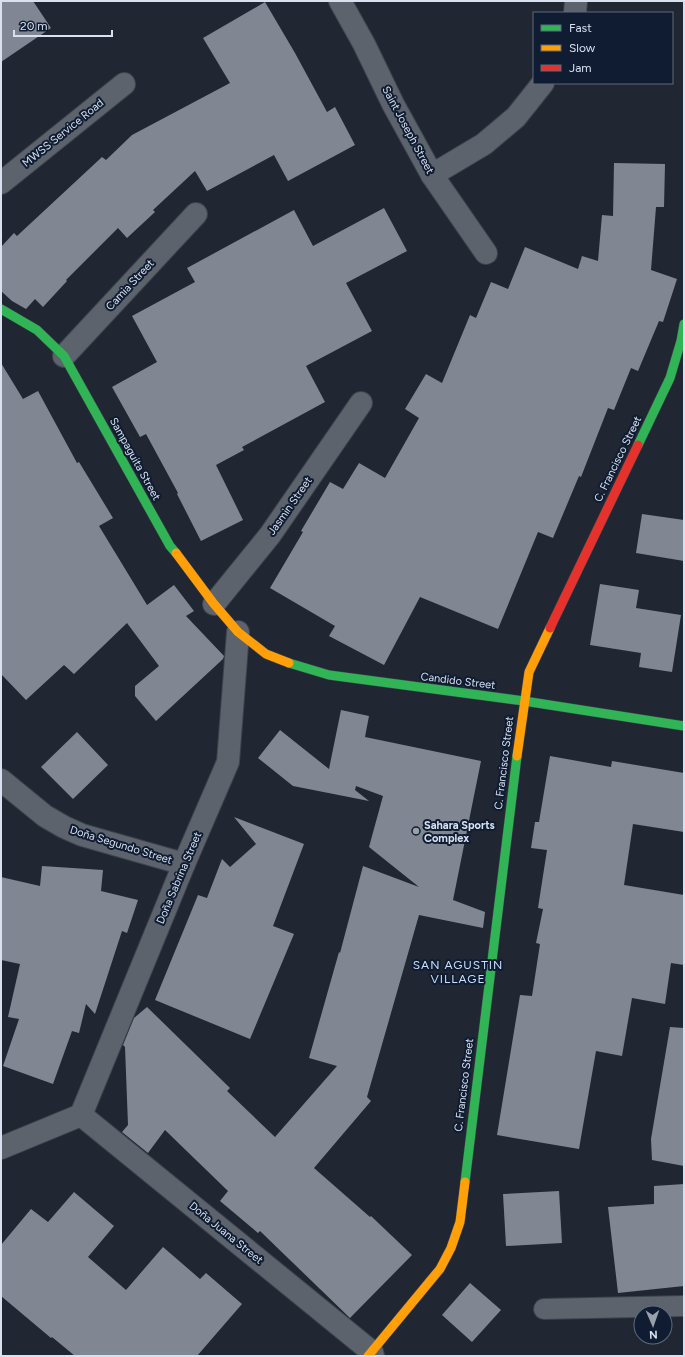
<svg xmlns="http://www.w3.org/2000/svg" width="685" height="1357" font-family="Figtree,sans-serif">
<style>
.building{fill:#808792}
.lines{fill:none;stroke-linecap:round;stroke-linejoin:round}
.lane-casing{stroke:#3d434d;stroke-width:22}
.street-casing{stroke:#3d434d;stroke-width:24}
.fast-casing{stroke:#3d434d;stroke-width:10}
.slow-casing{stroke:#3d434d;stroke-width:10}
.jam-casing{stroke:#3d434d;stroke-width:10}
.lane{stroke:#5d636d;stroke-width:20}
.street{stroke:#5d636d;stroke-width:22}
.fast{stroke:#30b455;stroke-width:9}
.slow{stroke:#ff9f0a;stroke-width:9}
.jam{stroke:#e5322d;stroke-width:9}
.poi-dot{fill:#98a0ae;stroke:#0f1c31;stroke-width:1.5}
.labels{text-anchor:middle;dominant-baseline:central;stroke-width:4;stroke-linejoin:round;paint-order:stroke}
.street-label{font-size:11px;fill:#d8e1f0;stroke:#0f1c31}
.poi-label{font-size:11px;font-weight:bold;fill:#d8e1f0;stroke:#0f1c31;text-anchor:start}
.neighbourhood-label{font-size:12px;letter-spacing:1px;fill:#cddffc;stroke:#0f1c31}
</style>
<rect width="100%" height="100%" fill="#202733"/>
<g class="building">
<path d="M 1,1 L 33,1 L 51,28 L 1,62 Z"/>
<path d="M 265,2 L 295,53 L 327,112 L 335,107 L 355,145 L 288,181 L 274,155 L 207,191 L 195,171 L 153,210 L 155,212 L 127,238 L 118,228 L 66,280 L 67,281 L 43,307 L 35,299 L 26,309 L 12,301 L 1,291 L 1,247 L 14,233 L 17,236 L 102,157 L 106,160 L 132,135 L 230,83 L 203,38 Z"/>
<path d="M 614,163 L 665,164 L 664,207 L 656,207 L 651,270 L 677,279 L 663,322 L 659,321 L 638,371 L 631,368 L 614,410 L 608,408 L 581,477 L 579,476 L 553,538 L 538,532 L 498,629 L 420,597 L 384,665 L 329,636 L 335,626 L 270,588 L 303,532 L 301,531 L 330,482 L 343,489 L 359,463 L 385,478 L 419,418 L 405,409 L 426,374 L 442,383 L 470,315 L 476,318 L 491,282 L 508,289 L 525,247 L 578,269 L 582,256 L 598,261 L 602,215 L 613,216 Z"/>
<path d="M 384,208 L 407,251 L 346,283 L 372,331 L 306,366 L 325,402 L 242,447 L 244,450 L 216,465 L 243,520 L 201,541 L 177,494 L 178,493 L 146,434 L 140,437 L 112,387 L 157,362 L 132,316 L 195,282 L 187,268 L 294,210 L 313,246 Z"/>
<path d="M 1,363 L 23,399 L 38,391 L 77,463 L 79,462 L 113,518 L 99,526 L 147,605 L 174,585 L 194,611 L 186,616 L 224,656 L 223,659 L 156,721 L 135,696 L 135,686 L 159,666 L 127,623 L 74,674 L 64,665 L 26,700 L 1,674 Z"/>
<path d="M 642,514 L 684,520 L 684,561 L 636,553 Z"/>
<path d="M 600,584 L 639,590 L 636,608 L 681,615 L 672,672 L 639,667 L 641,653 L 590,645 Z"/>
<path d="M 341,710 L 369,716 L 365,737 L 481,761 L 453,900 L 485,912 L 483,928 L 419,915 L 367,1097 L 371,1101 L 314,1168 L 370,1217 L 371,1216 L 412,1255 L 350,1318 L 260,1231 L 258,1233 L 220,1201 L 228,1191 L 165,1130 L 148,1153 L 122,1132 L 128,1125 L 125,1047 L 123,1045 L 134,1018 L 147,1007 L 230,1088 L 227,1091 L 275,1137 L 337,1066 L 309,1058 L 339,952 L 340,953 L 363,866 L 419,887 L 369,847 L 383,796 L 356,786 L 355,790 L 369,801 L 293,786 L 258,758 L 280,730 L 329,769 Z"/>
<path d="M 77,732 L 108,765 L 73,799 L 41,767 Z"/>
<path d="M 550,756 L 611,767 L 612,761 L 684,773 L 684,832 L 633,824 L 624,885 L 684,895 L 684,965 L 671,963 L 665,1004 L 632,998 L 622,1056 L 596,1051 L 579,1149 L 497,1135 L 520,995 L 532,996 L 540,944 L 536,943 L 543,909 L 538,908 L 547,850 L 531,848 L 535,822 L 539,822 Z"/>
<path d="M 234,817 L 304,844 L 273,926 L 294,934 L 250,1039 L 155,1000 L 198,895 L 207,898 L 222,859 L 230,867 L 256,844 Z"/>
<path d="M 42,866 L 103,870 L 101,891 L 138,900 L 127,933 L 122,931 L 95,1014 L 86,1004 L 79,1033 L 72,1031 L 53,1084 L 3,1066 L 19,1019 L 8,1017 L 20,964 L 1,960 L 1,877 L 40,886 Z"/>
<path d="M 670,1027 L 684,1028 L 684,1166 L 652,1160 L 651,1139 Z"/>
<path d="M 684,1184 L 684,1286 L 618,1293 L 608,1207 L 654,1204 L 654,1186 Z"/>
<path d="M 559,1191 L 562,1243 L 506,1246 L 503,1194 Z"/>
<path d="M 74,1192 L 114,1226 L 88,1257 L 126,1290 L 163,1247 L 200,1279 L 206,1273 L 242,1304 L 197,1356 L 75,1356 L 52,1337 L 51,1338 L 1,1296 L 1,1245 L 31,1209 L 48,1222 Z"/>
<path d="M 470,1283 L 501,1310 L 472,1342 L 442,1315 Z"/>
</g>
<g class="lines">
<g class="lane-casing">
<path id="lane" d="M 544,1309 L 684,1306"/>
</g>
<g class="street-casing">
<g id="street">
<path d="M 340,1 L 364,44 L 393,104 L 432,175 L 486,253"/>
<path d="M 575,13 L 576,1"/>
<path d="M 432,175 L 484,144 L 516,117 L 543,83"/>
<path d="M 1,183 L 124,84"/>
<path d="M 64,356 L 196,214"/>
<path d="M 214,604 L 270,535 L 361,403"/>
<path d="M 1,780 L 45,816 L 64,827 L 82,835 L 184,864"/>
<path d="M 81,1115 L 184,864 L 228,762 L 238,632"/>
<path d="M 81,1115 L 372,1352 L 373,1356"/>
<path d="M 1,1148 L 81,1115"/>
</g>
</g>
<g class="fast-casing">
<g id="fast">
<path d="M 1,309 L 37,330 L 64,356 L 170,546 L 176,553"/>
<path d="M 638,445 L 670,378 L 681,341 L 684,324"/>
<path d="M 289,663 L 329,675 L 524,701 L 684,726"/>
<path d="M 465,1182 L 517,756"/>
</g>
</g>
<g class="slow-casing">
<g id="slow">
<path d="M 176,553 L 214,604 L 238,632 L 266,654 L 289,663"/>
<path d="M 517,756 L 529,672 L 550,628"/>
<path d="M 368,1356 L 440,1269 L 451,1248 L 460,1222 L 465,1182"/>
</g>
</g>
<g class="jam-casing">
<path id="jam" d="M 550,628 L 638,445"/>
</g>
<use href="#lane" class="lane"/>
<use href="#street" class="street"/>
<use href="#fast" class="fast"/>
<use href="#slow" class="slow"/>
<use href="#jam" class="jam"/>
</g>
<circle class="poi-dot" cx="416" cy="831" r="4"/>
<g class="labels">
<g class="street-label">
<text transform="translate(408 130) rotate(62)">Saint Joseph Street</text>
<text transform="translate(63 133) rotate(-39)">MWSS Service Road</text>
<text transform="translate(130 285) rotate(-47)">Camia Street</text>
<text transform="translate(135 459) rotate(61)">Sampaguita Street</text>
<text transform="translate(618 459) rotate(-64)">C. Francisco Street</text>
<text transform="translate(290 506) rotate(-55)">Jasmin Street</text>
<text transform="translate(458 681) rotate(7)">Candido Street</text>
<text transform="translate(504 763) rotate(-83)">C. Francisco Street</text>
<text transform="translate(121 845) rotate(17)">Doña Segundo Street</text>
<text transform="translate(179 878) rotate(-67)">Doña Sabrina Street</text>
<text transform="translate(464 1085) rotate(-83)">C. Francisco Street</text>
<text transform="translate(226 1233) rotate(39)">Doña Juana Street</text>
</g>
<g class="poi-label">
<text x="424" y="825">Sahara Sports<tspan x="424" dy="13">Complex</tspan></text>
</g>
<g class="neighbourhood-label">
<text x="458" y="965">SAN AGUSTIN<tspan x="458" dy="14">VILLAGE</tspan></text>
</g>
</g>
<rect width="685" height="1357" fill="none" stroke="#d8e1f0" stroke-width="4"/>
<rect x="533" y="12" width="140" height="72" fill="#0f1c31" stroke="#5f6b7d"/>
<rect x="541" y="25" width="20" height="6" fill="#30b455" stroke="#5f6b7d"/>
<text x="569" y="32" font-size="12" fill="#d8e1f0">Fast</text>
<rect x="541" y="45" width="20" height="6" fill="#ff9f0a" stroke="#5f6b7d"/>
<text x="569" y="52" font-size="12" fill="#d8e1f0">Slow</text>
<rect x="541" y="65" width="20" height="6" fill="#e5322d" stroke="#5f6b7d"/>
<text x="569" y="72" font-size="12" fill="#d8e1f0">Jam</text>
<g transform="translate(653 1325) rotate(178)"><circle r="19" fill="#0f1c31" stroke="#5f6b7d"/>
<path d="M0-3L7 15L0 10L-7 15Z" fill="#98a0ae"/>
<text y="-6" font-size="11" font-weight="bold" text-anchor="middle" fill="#d8e1f0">N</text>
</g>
<path d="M14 30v6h98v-6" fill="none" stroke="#d8e1f0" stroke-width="2"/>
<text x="20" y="30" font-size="12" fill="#d8e1f0" stroke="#0f1c31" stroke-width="3" paint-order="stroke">20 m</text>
</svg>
